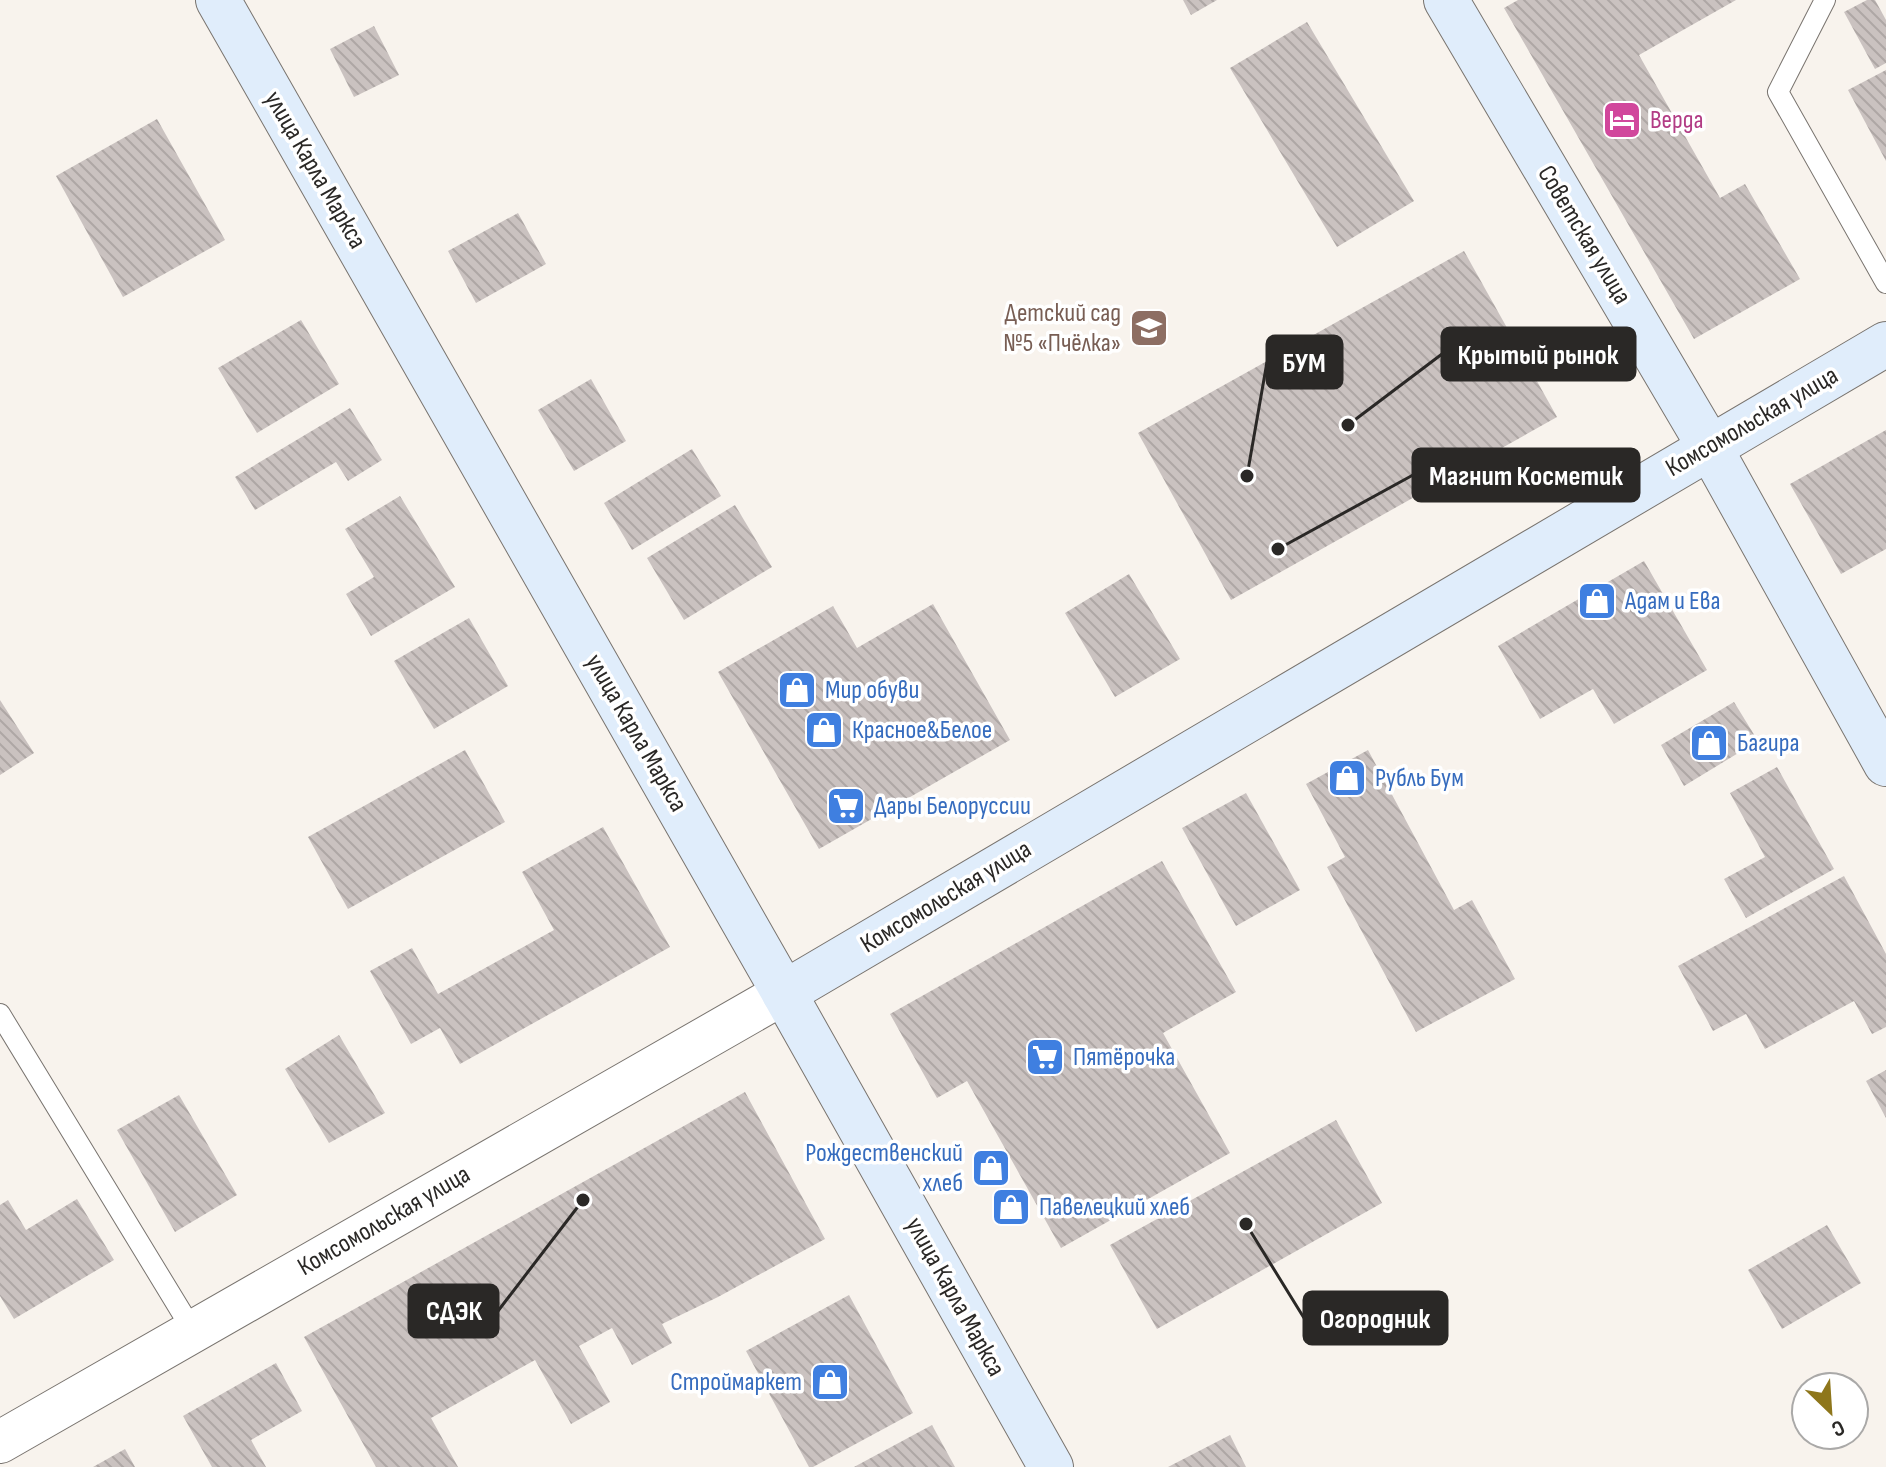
<svg xmlns="http://www.w3.org/2000/svg" width="1886" height="1467" font-family="'Sofia Sans Condensed',sans-serif">
<style>
.building{fill:url(#building-back-hatch)}
.lines{fill:none;stroke-linecap:round;stroke-linejoin:round}
.lane-casing{stroke:#79746f;stroke-width:22}
.street-casing{stroke:#79746f;stroke-width:44}
.secondary-casing{stroke:#79746f;stroke-width:46}
.lane{stroke:#fff;stroke-width:20}
.street{stroke:#fff;stroke-width:42}
.secondary{stroke:#e0edfb;stroke-width:44}
.labels{text-anchor:middle;dominant-baseline:central;stroke-width:7;stroke-linejoin:round;paint-order:stroke}
.hotel-label{font-size:26px;fill:#b23c85;stroke:#fff;text-anchor:start}
.street-label{font-size:26px;fill:#2a2826;stroke:#fff}
.education-label{font-size:26px;fill:#785e54;stroke:#fff;text-anchor:end}
.shop-label{font-size:26px;fill:#366cbe;stroke:#fff;text-anchor:start}
.leader{fill:none;stroke:#2a2826;stroke-width:3}
.callout-dot{fill:#2a2826;stroke:#fff;stroke-width:3}
.callout{fill:#2a2826;stroke:#2a2826;stroke-width:3}
.callout-label{font-size:28px;text-anchor:middle;font-weight:bold;fill:#fff}
</style>
<defs>
<pattern id="building-back-hatch" width="6" height="6" patternUnits="userSpaceOnUse" patternTransform="scale(2)"><rect width="6" height="6" fill="#cac2c0"/><path d="M-1 5l2 2M0 0l6 6M5-1l2 2" fill="none" stroke="#aea7a5"/></pattern>
</defs>
<rect width="100%" height="100%" fill="#f8f3ed"/>
<g class="building">
<path d="M 1183,0 L 1217,0 L 1191,15 Z"/>
<path d="M 1518,0 L 1736,0 L 1639,55 L 1720,198 L 1745,184 L 1800,279 L 1694,339 L 1504,8 Z"/>
<path d="M 1867,0 L 1875,0 L 1886,20 L 1886,63 L 1875,69 L 1844,12 Z"/>
<path d="M 1307,22 L 1414,201 L 1337,247 L 1230,68 Z"/>
<path d="M 374,26 L 399,75 L 354,97 L 330,49 Z"/>
<path d="M 1886,70 L 1886,161 L 1848,90 Z"/>
<path d="M 157,119 L 225,240 L 123,297 L 56,176 Z"/>
<path d="M 518,213 L 546,264 L 476,303 L 448,251 Z"/>
<path d="M 1464,251 L 1557,417 L 1231,600 L 1138,433 Z"/>
<path d="M 301,320 L 339,384 L 257,433 L 218,368 Z"/>
<path d="M 591,379 L 626,441 L 574,471 L 538,410 Z"/>
<path d="M 350,408 L 382,460 L 348,481 L 336,462 L 255,510 L 235,477 Z"/>
<path d="M 1886,430 L 1886,549 L 1841,574 L 1790,484 Z"/>
<path d="M 692,449 L 721,496 L 632,550 L 604,503 Z"/>
<path d="M 400,496 L 455,587 L 371,636 L 346,594 L 374,577 L 345,529 Z"/>
<path d="M 735,505 L 772,567 L 684,620 L 647,558 Z"/>
<path d="M 1644,561 L 1707,670 L 1614,724 L 1593,689 L 1540,719 L 1498,646 Z"/>
<path d="M 1129,574 L 1180,659 L 1115,697 L 1065,613 Z"/>
<path d="M 933,604 L 1010,740 L 819,849 L 718,672 L 833,606 L 857,648 Z"/>
<path d="M 469,618 L 508,686 L 434,729 L 394,661 Z"/>
<path d="M 0,700 L 34,753 L 0,775 Z"/>
<path d="M 1734,702 L 1758,741 L 1684,786 L 1661,745 Z"/>
<path d="M 465,750 L 505,822 L 348,909 L 308,837 Z"/>
<path d="M 1368,750 L 1454,910 L 1472,900 L 1515,979 L 1416,1032 L 1327,867 L 1345,857 L 1306,784 Z"/>
<path d="M 1777,767 L 1834,869 L 1746,918 L 1724,879 L 1765,857 L 1730,793 Z"/>
<path d="M 1246,793 L 1300,890 L 1236,926 L 1182,828 Z"/>
<path d="M 603,827 L 670,947 L 460,1064 L 440,1028 L 411,1044 L 370,971 L 412,948 L 438,994 L 554,930 L 522,872 Z"/>
<path d="M 1162,861 L 1236,992 L 1163,1033 L 1230,1153 L 1061,1248 L 967,1081 L 937,1098 L 890,1014 Z"/>
<path d="M 1844,876 L 1886,954 L 1886,1027 L 1872,1034 L 1854,1001 L 1765,1049 L 1746,1014 L 1713,1031 L 1678,966 Z"/>
<path d="M 339,1035 L 385,1113 L 329,1143 L 285,1069 Z"/>
<path d="M 1886,1070 L 1886,1118 L 1866,1081 Z"/>
<path d="M 745,1092 L 825,1239 L 718,1297 L 662,1324 L 672,1343 L 632,1365 L 612,1328 L 579,1346 L 610,1402 L 571,1424 L 535,1360 L 431,1418 L 458,1467 L 376,1467 L 304,1337 Z"/>
<path d="M 179,1095 L 237,1195 L 175,1232 L 117,1130 Z"/>
<path d="M 1336,1120 L 1382,1203 L 1157,1329 L 1110,1245 Z"/>
<path d="M 77,1199 L 114,1260 L 14,1319 L 0,1296 L 0,1205 L 8,1200 L 26,1230 Z"/>
<path d="M 1827,1225 L 1861,1283 L 1782,1329 L 1748,1270 Z"/>
<path d="M 849,1295 L 913,1413 L 813,1467 L 809,1467 L 746,1351 Z"/>
<path d="M 276,1363 L 302,1411 L 251,1440 L 266,1467 L 212,1467 L 183,1416 Z"/>
<path d="M 932,1425 L 955,1467 L 854,1467 Z"/>
<path d="M 1230,1435 L 1246,1467 L 1168,1467 Z"/>
<path d="M 125,1449 L 135,1467 L 93,1467 Z"/>
</g>
<g class="lines">
<g class="lane-casing">
<g id="lane">
<path d="M 1825,0 L 1778,92 L 1886,283"/>
<path d="M 0,1014 L 193,1331"/>
</g>
</g>
<g class="street-casing">
<path id="street" d="M 0,1442 L 784,993"/>
</g>
<g class="secondary-casing">
<g id="secondary">
<path d="M 218,0 L 784,993 L 1051,1467"/>
<path d="M 1446,0 L 1709,446 L 1886,764"/>
<path d="M 784,993 L 1886,344"/>
</g>
</g>
<use href="#lane" class="lane"/>
<use href="#street" class="street"/>
<use href="#secondary" class="secondary"/>
</g>
<defs>
<g id="hotel-square" transform="scale(2)"><rect x="-9" y="-9" width="18" height="18" rx="4" fill="#d1479c" stroke="#fff"/><path d="M-6-4.5h1.5V1H6V5H4.5V3h-9V5H-6ZM-4 0a1.8 1.8 0 1 1 3.6 0ZM.5 0V-2.5h3Q6-2.5 6 0Z" fill="#fff"/></g>
<g id="school-square" transform="scale(2)"><rect x="-9" y="-9" width="18" height="18" rx="4" fill="#8d6e63" stroke="#fff"/><path d="M0-5L7-2L0 1L-7-2ZM-4 1L0 2.5L4 1V4Q0 6-4 4Z" fill="#fff"/></g>
<g id="shop-square" transform="scale(2)"><rect x="-9" y="-9" width="18" height="18" rx="4" fill="#3f7fe0" stroke="#fff"/><path d="M-5-2.5h2.3a2.7 3.5 0 0 1 5.4 0H5L5.5 6h-11ZM-1.5-2.5h3a1.5 2.3 0 0 0-3 0Z" fill="#fff"/></g>
<g id="supermarket-square" transform="scale(2)"><rect x="-9" y="-9" width="18" height="18" rx="4" fill="#3f7fe0" stroke="#fff"/><path d="M-6-5.5h2.5l.6 2H6L4.5 2H-2.5L-4.4-4H-6ZM-1.5 3.2a1.3 1.3 0 1 0 .1 0ZM3 3.2a1.3 1.3 0 1 0 .1 0Z" fill="#fff"/></g>
</defs>
<g fill-rule="evenodd">
<use href="#hotel-square" x="1622" y="120"/>
<use href="#school-square" x="1149" y="328"/>
<use href="#shop-square" x="1597" y="601"/>
<use href="#shop-square" x="797" y="690"/>
<use href="#shop-square" x="824" y="730"/>
<use href="#shop-square" x="1709" y="743"/>
<use href="#shop-square" x="1347" y="778"/>
<use href="#supermarket-square" x="846" y="806"/>
<use href="#supermarket-square" x="1045" y="1057"/>
<use href="#shop-square" x="991" y="1168"/>
<use href="#shop-square" x="1011" y="1207"/>
<use href="#shop-square" x="830" y="1382"/>
</g>
<g class="labels">
<g class="hotel-label">
<text x="1650" y="120">Верда</text>
</g>
<g class="street-label">
<text transform="translate(315 170) rotate(60)">улица Карла Маркса</text>
<text transform="translate(1584 235) rotate(59)">Советская улица</text>
<text transform="translate(1752 422) rotate(-30)">Комсомольская улица</text>
<text transform="translate(636 733) rotate(60)">улица Карла Маркса</text>
<text transform="translate(946 897) rotate(-31)">Комсомольская улица</text>
<text transform="translate(384 1221) rotate(-30)">Комсомольская улица</text>
<text transform="translate(955 1297) rotate(61)">улица Карла Маркса</text>
</g>
<g class="education-label">
<text x="1121" y="313">Детский сад<tspan x="1121" dy="30">№5 «Пчёлка»</tspan></text>
</g>
<g class="shop-label">
<text x="1625" y="601">Адам и Ева</text>
<text x="825" y="690">Мир обуви</text>
<text x="852" y="730">Красное&amp;Белое</text>
<text x="1737" y="743">Багира</text>
<text x="1375" y="778">Рубль Бум</text>
<text x="874" y="806">Дары Белоруссии</text>
<text x="1073" y="1057">Пятёрочка</text>
<text x="963" y="1153" text-anchor="end">Рождественский<tspan x="963" dy="30">хлеб</tspan></text>
<text x="1039" y="1207">Павелецкий хлеб</text>
<text x="802" y="1382" text-anchor="end">Строймаркет</text>
</g>
</g>
<path class="leader" d="M1348 425L1442 354M1247 476L1267 362M1278 549L1413 475M583 1200L498 1311M1246 1224L1304 1318"/>
<g class="callout-dot">
<circle cx="1348" cy="425" r="8"/>
<circle cx="1247" cy="476" r="8"/>
<circle cx="1278" cy="549" r="8"/>
<circle cx="583" cy="1200" r="8"/>
<circle cx="1246" cy="1224" r="8"/>
</g>
<g class="callout">
<rect x="1442" y="328" width="193" height="52" rx="8"/>
<rect x="1267" y="336" width="75" height="52" rx="8"/>
<rect x="1413" y="449" width="226" height="52" rx="8"/>
<rect x="409" y="1285" width="89" height="52" rx="8"/>
<rect x="1304" y="1292" width="143" height="52" rx="8"/>
</g>
<g class="callout-label">
<text x="1538" y="364">Крытый рынок</text>
<text x="1304" y="372">БУМ</text>
<text x="1526" y="485">Магнит Косметик</text>
<text x="454" y="1320">СДЭК</text>
<text x="1375" y="1328">Огородник</text>
</g>
<g transform="translate(1830 1411) rotate(155)"><circle r="38" fill="#ffffff" stroke="#aaa9a8" stroke-width="2"/>
<path d="M0-6L14 30L0 20L-14 30Z" fill="#8e761b"/>
<text y="-12" font-size="22" font-weight="bold" text-anchor="middle" fill="#2a2826">С</text>
</g>
</svg>
